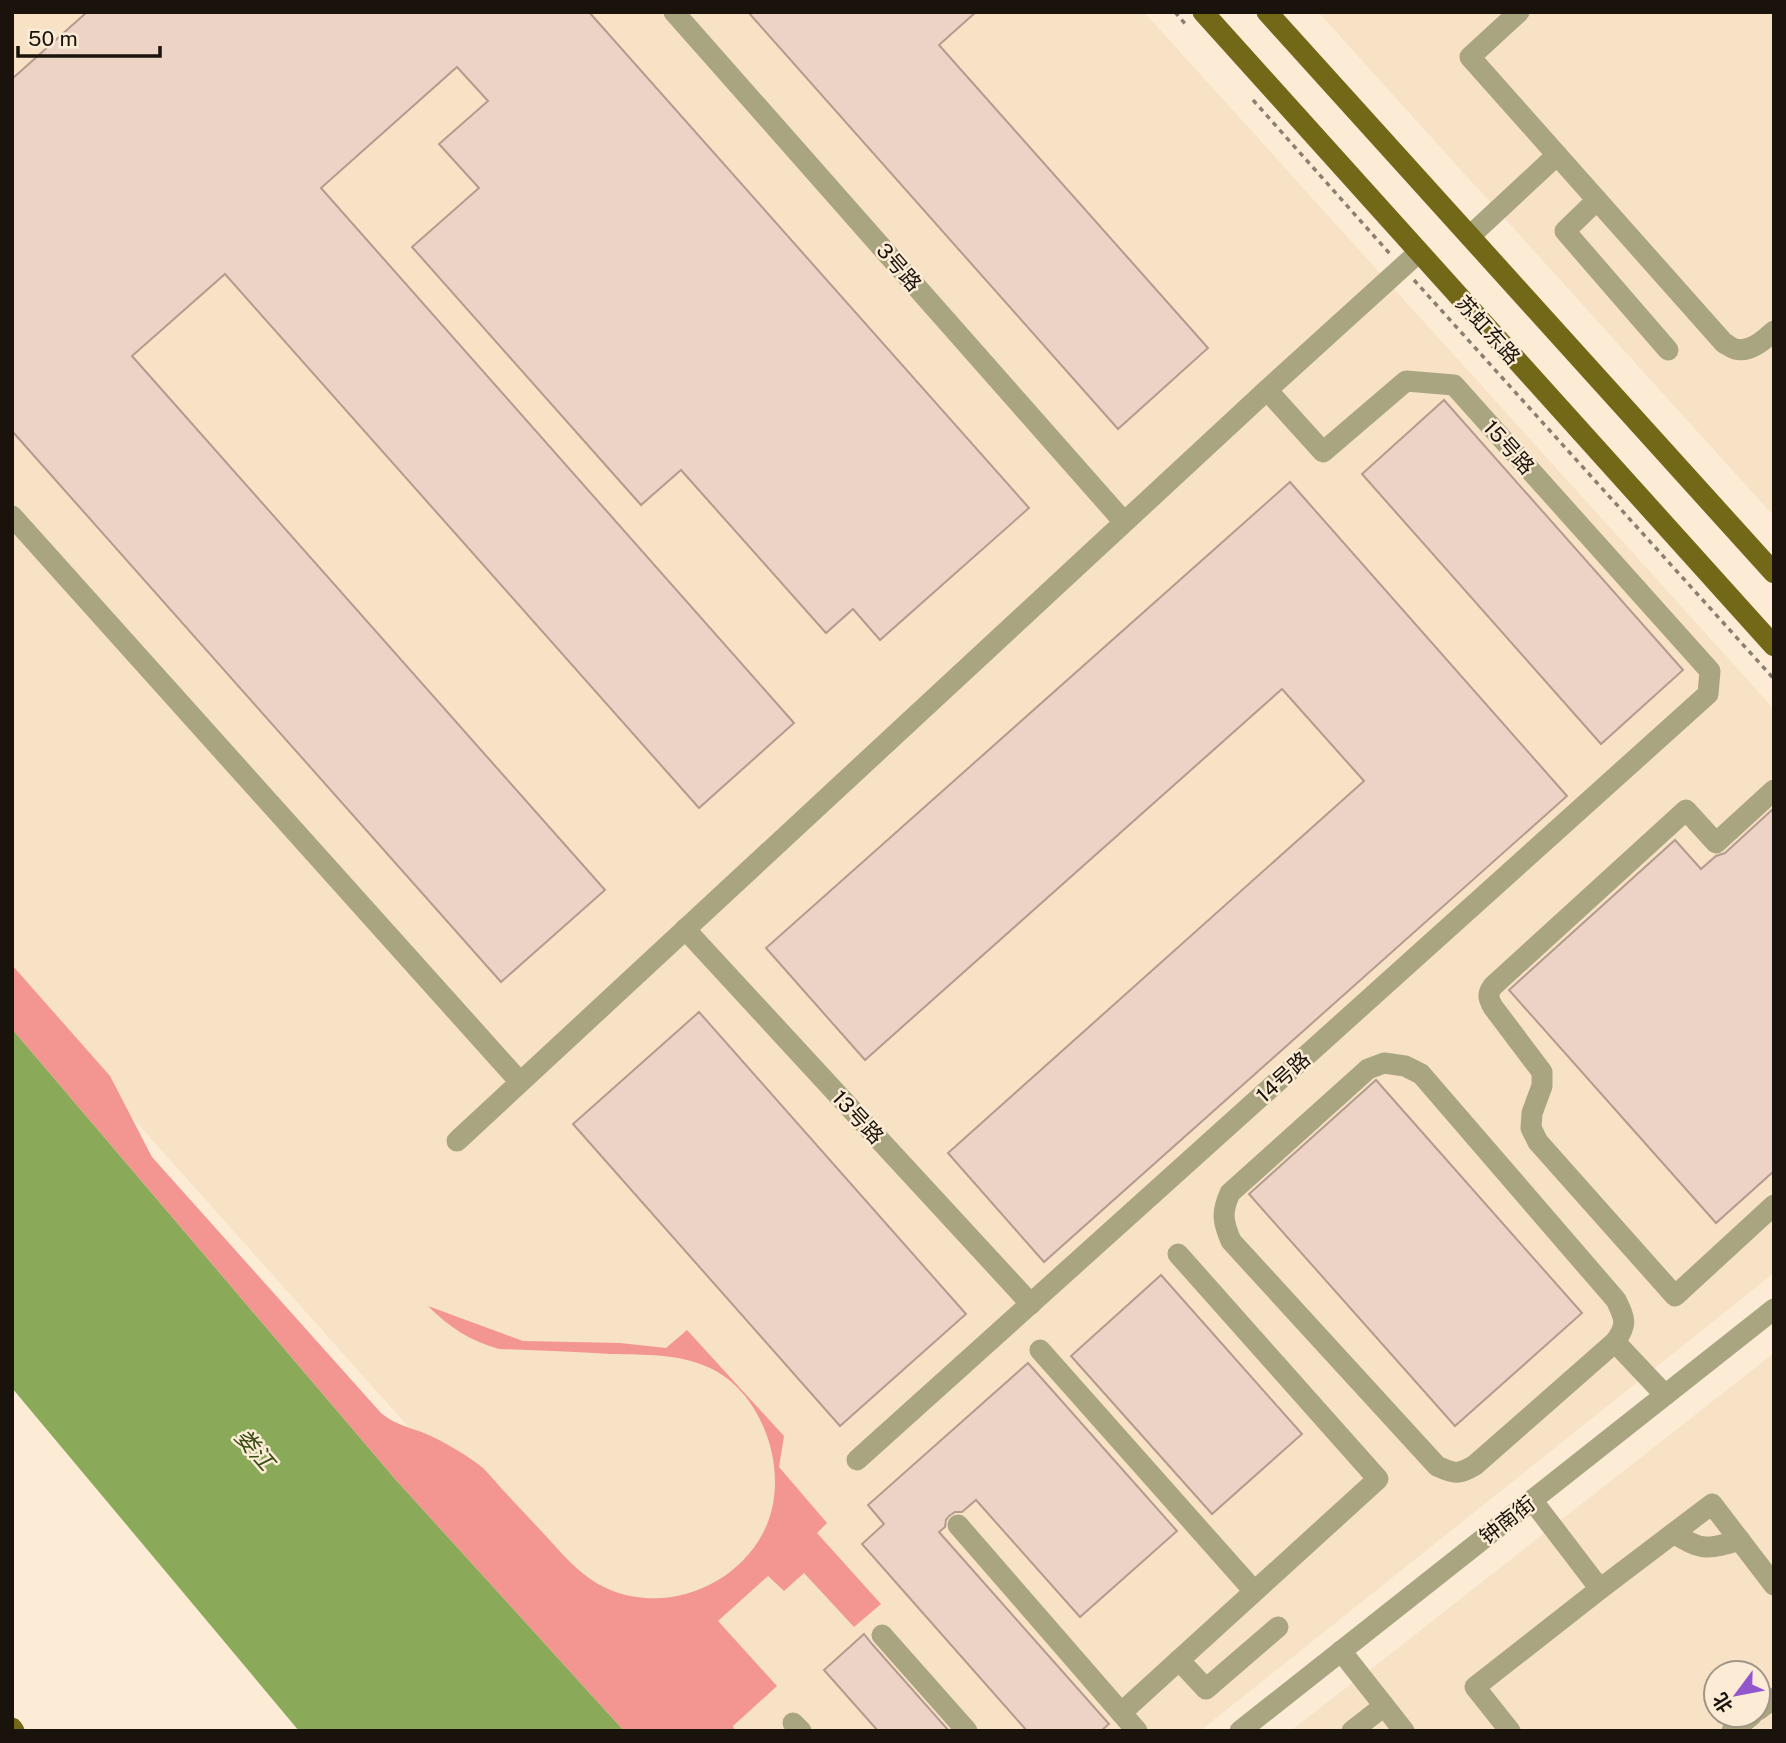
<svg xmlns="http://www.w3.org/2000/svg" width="1786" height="1743" font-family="'Public Sans','Noto Sans SC',sans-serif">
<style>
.built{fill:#f7e2c5;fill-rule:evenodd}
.forest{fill:#f39691}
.water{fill:#8aaa5a}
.building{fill:#ecd3c5;stroke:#b39b8e;stroke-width:2}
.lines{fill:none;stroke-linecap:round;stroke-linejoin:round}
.path{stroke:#8a7f70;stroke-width:3.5;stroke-dasharray:5 5;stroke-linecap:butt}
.minor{stroke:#aaa581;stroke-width:21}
.major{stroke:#726818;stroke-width:21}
.labels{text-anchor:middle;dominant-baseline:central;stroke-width:5;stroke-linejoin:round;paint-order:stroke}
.street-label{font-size:21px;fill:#19130b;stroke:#fcecd6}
.water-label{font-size:23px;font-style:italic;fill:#394e15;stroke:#fcecd6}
</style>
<rect width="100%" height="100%" fill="#fcecd6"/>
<g class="built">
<path d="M 12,12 L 1144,12 L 1774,709 L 1774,1273 L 1200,1731 L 680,1731 L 12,983 Z"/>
<path d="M 1318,12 L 1774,12 L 1774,516 L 1733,471 Z"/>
<path d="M 1774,1353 L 1774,1731 L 1290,1731 L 1389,1655 ZM 1716,1673 L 1758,1673 L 1758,1715 L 1716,1715 Z"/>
</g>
<path class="forest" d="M 12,965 L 110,1076 L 152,1157 L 381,1413 C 394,1424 408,1427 424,1433 C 443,1441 467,1455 483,1468 C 489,1474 495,1481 501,1488 C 515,1503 530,1519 544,1534 C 565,1557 584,1580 613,1591 C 669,1612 735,1586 763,1533 C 792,1479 766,1394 710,1368 C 678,1353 645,1355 611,1354 C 573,1352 536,1350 499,1349 C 470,1341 449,1327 428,1306 L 523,1341 L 620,1343 L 666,1348 L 687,1330 L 784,1436 L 779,1467 L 827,1523 L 817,1533 L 881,1604 L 854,1627 L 804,1573 L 784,1591 L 768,1576 L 718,1621 L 777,1686 L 733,1726 L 735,1731 L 624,1731 L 395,1479 L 12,1029 Z"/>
<path class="water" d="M 12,1029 L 395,1479 L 624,1731 L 299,1731 L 12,1388 Z"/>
<g class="building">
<path d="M 87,12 L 589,12 L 1029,508 L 880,640 L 853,609 L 826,633 L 681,470 L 641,505 L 412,247 L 479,188 L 439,144 L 488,101 L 457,67 L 321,188 L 794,723 L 699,808 L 225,274 L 132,356 L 605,890 L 501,982 L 12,431 L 12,79 Z"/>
<path d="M 748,12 L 976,12 L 939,45 L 1208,348 L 1118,429 Z"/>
<path d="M 1444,400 L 1683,670 L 1601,744 L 1362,474 Z"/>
<path d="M 1290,482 L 1567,796 L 1044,1262 L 948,1153 L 1364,781 L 1282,689 L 865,1060 L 766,948 Z"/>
<path d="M 1774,808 L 1774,1171 L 1716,1223 L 1509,990 L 1675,840 L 1701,869 L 1716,856 L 1725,853 Z"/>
<path d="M 699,1012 L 966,1314 L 840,1426 L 573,1124 Z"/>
<path d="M 1376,1080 L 1582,1313 L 1455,1426 L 1249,1194 Z"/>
<path d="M 1161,1275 L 1302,1434 L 1212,1514 L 1071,1356 Z"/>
<path d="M 1028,1363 L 1177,1531 L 1080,1617 L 976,1500 L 962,1512 L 955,1512 L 949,1516 L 946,1520 L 945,1527 L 939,1532 L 1109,1724 L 1101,1731 L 1027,1731 L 862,1544 L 884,1524 L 868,1505 Z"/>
<path d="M 864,1634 L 872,1644 L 949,1731 L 878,1731 L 824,1670 Z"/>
</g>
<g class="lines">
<g class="path">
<path d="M 1175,12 L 1187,26"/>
<path d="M 1253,100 L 1390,254"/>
<path d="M 1414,280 L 1774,679"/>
</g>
<g class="minor">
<path d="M 674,12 L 1124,522"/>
<path d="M 1519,12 L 1470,57 L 1724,343 C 1728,345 1731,348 1735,349 C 1750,353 1764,340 1774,331"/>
<path d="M 1597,200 L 1565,231 L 1668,350"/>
<path d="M 1470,236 L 1557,155"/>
<path d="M 12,516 L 520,1082"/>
<path d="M 1774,790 L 1716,843 L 1686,810 L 1493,986 C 1487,994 1488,998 1493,1007 L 1542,1072 L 1542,1086 L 1532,1113 L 1531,1128 L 1538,1142 L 1675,1296 L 1774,1205"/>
<path d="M 685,929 L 1031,1304"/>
<path d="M 1384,1063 L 1405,1066 L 1421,1074 L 1616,1300 C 1625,1319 1628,1324 1615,1342 L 1475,1465 C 1459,1475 1454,1474 1437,1466 L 1231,1241 C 1223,1222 1221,1213 1230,1193 L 1368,1069 Z"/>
<path d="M 457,1141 L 1267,390 L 1418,253"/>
<path d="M 1615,1342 L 1665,1395"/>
<path d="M 1040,1350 L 1254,1591"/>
<path d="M 857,1460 L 1708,694 L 1710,671 L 1454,385 L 1406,381 L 1323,452 L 1267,390"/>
<path d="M 1532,1500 L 1600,1589"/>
<path d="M 958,1525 L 1137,1731"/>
<path d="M 1674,1533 C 1701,1552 1710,1549 1740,1540"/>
<path d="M 882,1635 L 967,1731"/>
<path d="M 1341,1651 L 1404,1731"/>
<path d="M 1179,1660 L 1206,1689 L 1278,1627"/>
<path d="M 1758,1710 L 1774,1698"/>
<path d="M 1121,1713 L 1378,1479 L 1178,1254"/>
<path d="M 793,1723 L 801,1731"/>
<path d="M 1240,1731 L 1774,1309"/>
<path d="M 1352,1731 L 1384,1706"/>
<path d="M 1510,1731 L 1475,1687 L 1600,1589 L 1712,1504 L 1774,1585"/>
<path d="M 1732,1731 L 1752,1715"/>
</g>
<g class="major">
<path d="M 1203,12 L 1774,646"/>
<path d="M 1267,12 L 1774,573"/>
<path d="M 12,1728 L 14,1731"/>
</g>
</g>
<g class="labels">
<g class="street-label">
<text transform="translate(899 267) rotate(49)">3号路</text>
<text transform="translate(1488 330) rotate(48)">苏虹东路</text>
<text transform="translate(1509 447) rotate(48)">15号路</text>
<text transform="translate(1283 1077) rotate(-42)">14号路</text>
<text transform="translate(858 1117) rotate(47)">13号路</text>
<text transform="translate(1507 1520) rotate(-38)">钟南街</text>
</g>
<g class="water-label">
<text transform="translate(255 1449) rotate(49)">娄江</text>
</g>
</g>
<rect width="1786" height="1743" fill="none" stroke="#19130b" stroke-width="28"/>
<g transform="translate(1737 1694) rotate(238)"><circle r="33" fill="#fcecd6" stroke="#a19585" stroke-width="2"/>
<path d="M0-5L12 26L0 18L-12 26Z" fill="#9256cd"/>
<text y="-10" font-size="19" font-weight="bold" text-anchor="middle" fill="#19130b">北</text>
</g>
<path d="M18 46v10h142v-10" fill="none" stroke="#19130b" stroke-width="3.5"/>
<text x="28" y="46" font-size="21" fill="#19130b" stroke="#fcecd6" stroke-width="5" paint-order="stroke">50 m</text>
</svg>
